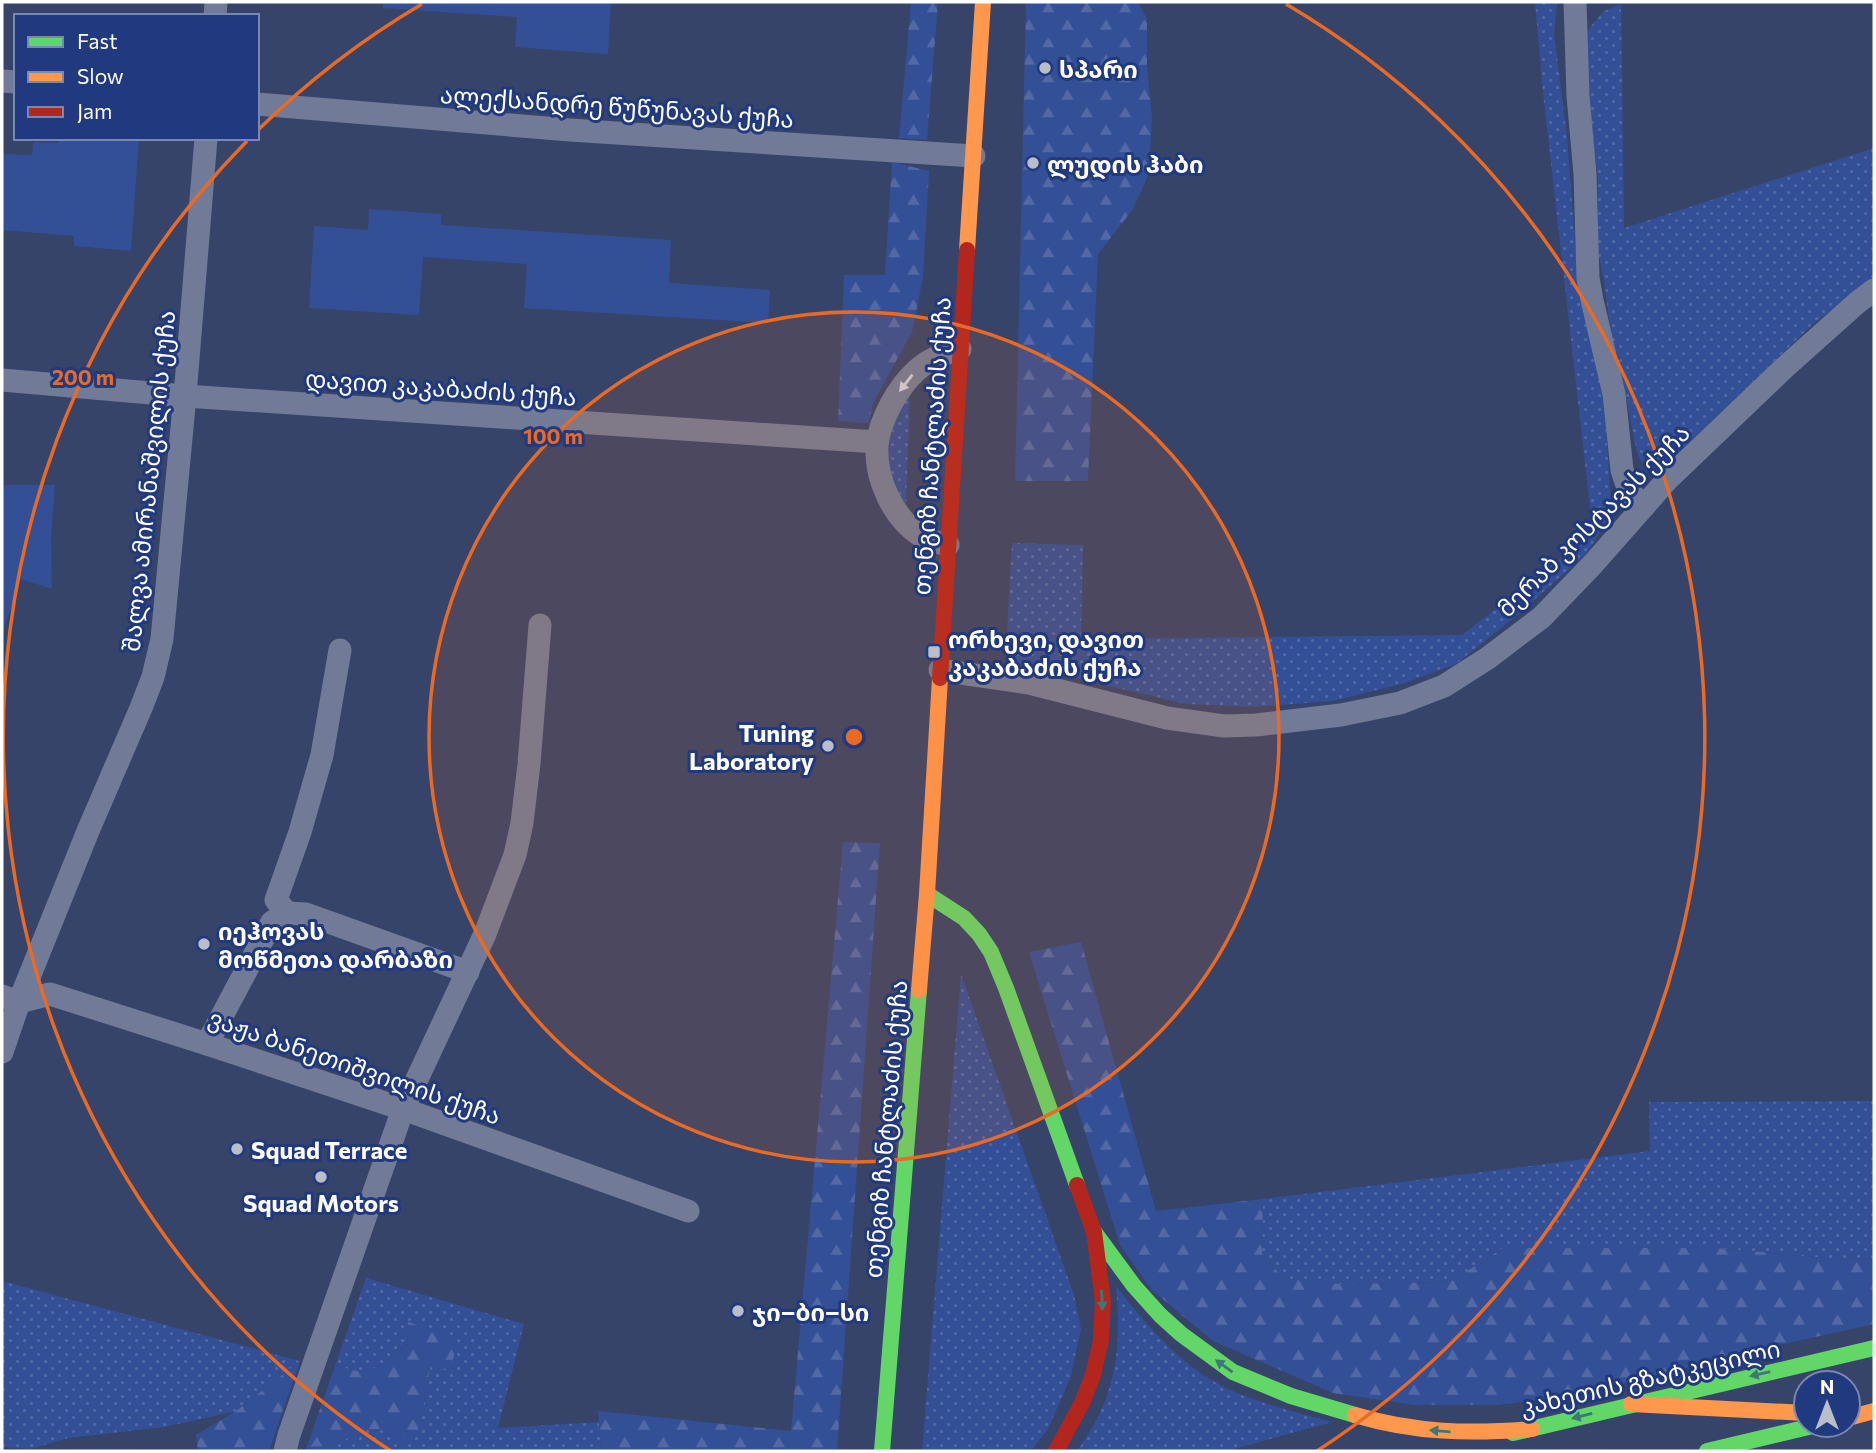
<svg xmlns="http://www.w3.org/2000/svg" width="1876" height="1453" font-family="Commissioner,'Noto Sans Georgian',sans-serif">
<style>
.grass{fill:url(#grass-dots)}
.forest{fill:url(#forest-firs)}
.garden{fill:#334f96}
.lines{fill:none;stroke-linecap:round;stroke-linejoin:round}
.street{stroke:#717b97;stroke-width:23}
.fast{stroke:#63d668;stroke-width:16}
.slow{stroke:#ff974d;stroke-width:16}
.jam{stroke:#b3261e;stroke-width:16}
.oneway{fill:#cdd1db}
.oneway2{fill:#3b7876}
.ring{fill:none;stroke:#ea6a24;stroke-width:3.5}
.poi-dot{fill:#b9beca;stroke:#20397f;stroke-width:2.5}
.labels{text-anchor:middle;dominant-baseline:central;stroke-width:6;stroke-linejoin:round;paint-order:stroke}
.poi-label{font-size:24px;font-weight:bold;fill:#fff;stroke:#20397f;text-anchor:start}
.street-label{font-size:24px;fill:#fff;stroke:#20397f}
.centre{fill:#ea6a24;stroke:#20397f;stroke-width:3.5}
.ring-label{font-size:21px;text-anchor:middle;font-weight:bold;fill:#ea6a24;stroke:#20397f;stroke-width:6;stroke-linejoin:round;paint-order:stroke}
</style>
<defs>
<pattern id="grass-dots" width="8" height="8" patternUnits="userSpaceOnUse" patternTransform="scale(1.75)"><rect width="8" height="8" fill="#334f96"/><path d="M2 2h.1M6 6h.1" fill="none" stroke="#5269a6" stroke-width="1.8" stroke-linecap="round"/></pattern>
<pattern id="forest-firs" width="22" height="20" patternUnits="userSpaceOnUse" patternTransform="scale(1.75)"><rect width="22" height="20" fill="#334f96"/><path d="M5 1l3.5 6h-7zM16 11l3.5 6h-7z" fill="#5269a6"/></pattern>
</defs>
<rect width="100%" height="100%" fill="#364469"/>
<g class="grass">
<path d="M 1535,2 L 1557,2 L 1554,34 L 1567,136 L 1579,295 L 1598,370 L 1605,411 L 1611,506 L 1605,524 L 1587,553 L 1516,616 L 1456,664 L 1405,683 L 1332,701 L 1254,707 L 1186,704 L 1012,663 L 1006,648 L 1012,543 L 1083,545 L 1081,639 L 1462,635 L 1593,533 L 1543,93 Z"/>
<path d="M 1621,4 L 1624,228 L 1874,148 L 1874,278 L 1812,325 L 1674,457 L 1665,468 L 1655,473 L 1645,468 L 1639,458 L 1635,444 L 1622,375 L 1612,342 L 1604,282 L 1598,251 L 1598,179 L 1589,107 L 1585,36 L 1592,25 L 1604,11 Z"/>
<path d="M 910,387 L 906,508 C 874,459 889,436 910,387 Z"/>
<path d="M 961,974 L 1074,1295 L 1081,1329 L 1071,1376 L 1048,1429 L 1031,1451 L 922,1451 Z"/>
<path d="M 1874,1101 L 1874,1258 L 1836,1259 L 1716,1248 L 1503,1248 L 1450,1282 L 1338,1284 L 1283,1278 L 1262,1253 L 1263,1199 L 1650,1151 L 1649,1102 Z"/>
<path d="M 366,1278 L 524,1324 L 498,1428 L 599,1422 L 601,1451 L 305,1451 L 307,1446 L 332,1447 L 363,1429 L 380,1429 L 401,1440 L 416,1435 L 422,1414 L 430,1367 L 450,1369 L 409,1322 L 407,1344 L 392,1357 L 367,1373 L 335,1366 Z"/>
<path d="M 2,1281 L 300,1361 L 236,1411 L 165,1427 L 68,1438 L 31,1449 L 2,1447 Z"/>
<path d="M 1116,1286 C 1144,1322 1173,1357 1213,1381 C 1250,1402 1292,1411 1332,1422 L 1226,1451 L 1077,1451 C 1116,1398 1122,1350 1116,1286 Z"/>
</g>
<g class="forest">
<path d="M 911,2 L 938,2 L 927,140 L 899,138 Z"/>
<path d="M 1026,2 L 1138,2 L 1147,19 L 1147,65 L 1152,118 L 1149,173 L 1133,209 L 1098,254 L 1088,481 L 1015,481 Z"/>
<path d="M 892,162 L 929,171 L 923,277 L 912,332 L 873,403 L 869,421 L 867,423 L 838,421 L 844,275 L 885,275 Z"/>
<path d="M 843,842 L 880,843 L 837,1451 L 601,1451 L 598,1411 L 791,1431 Z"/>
<path d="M 1081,942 L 1156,1211 L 1263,1199 L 1262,1253 L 1283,1278 L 1338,1284 L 1450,1282 L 1503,1248 L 1716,1248 L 1836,1259 L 1874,1258 L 1874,1324 L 1770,1347 L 1576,1395 L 1497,1405 L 1415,1405 L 1333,1393 L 1213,1341 L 1152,1290 L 1120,1245 L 1029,952 Z"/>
<path d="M 408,1322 L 458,1337 L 451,1369 L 430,1367 L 422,1414 L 417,1435 L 401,1440 L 380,1429 L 364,1429 L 332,1447 L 307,1446 L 335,1366 L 367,1373 L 392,1357 L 407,1345 Z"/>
<path d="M 300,1361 L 269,1451 L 198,1451 L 196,1435 L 236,1411 Z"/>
</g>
<g class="garden">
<path d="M 383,2 L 611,2 L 608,54 L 515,47 L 517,17 L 383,8 Z"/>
<path d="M 58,138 L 139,138 L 131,251 L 74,246 L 74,236 L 2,230 L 2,154 L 32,155 L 33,142 L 58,143 Z"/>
<path d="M 369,209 L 441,214 L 441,225 L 671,240 L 669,283 L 770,290 L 768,323 L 524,308 L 527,264 L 423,257 L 419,315 L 309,308 L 314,226 L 368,230 Z"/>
<path d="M 2,485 L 55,485 L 51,537 L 52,589 L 21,579 L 2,634 Z"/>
</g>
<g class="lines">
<g class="street">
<path d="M 1575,2 L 1578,96 L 1585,174 L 1588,278 L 1592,300 L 1614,394 L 1622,470 L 1628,488 L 1635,498 L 1644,506"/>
<path d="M 215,16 L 216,2"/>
<path d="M 2,81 L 16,82"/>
<path d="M 257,104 L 570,130 L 974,156"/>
<path d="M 2,380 L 185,396 L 877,442"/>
<path d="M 948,545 C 940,543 930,541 923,537 C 893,519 875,479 877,445 C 880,419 898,387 917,370 C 930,358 945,354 960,349"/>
<path d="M 940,670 L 1029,683 L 1167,718 L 1224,726 L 1256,725 L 1341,715 L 1400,703 L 1444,686 L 1488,658 L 1542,617 L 1593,564 L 1667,480 L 1784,368 L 1858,302 L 1874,290"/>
<path d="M 287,913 L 276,900 L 300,832 L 322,755 L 340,650"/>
<path d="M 2,996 L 19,1002 L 50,994 L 207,1044 L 403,1109 L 688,1211"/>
<path d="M 207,1044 L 272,922 L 287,913 L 306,914 L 468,972"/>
<path d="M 2,1052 L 19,1002 L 88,831 L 141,708 L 153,677 L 162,639 L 185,396 L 206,138"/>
<path d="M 285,1451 L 289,1435 L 403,1109 L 485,934 L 515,855 L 522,823 L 529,764 L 540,625"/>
</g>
<g class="fast">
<path d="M 927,894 L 964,918 L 979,934 L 991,952 L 1006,988 L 1077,1185"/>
<path d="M 1095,1233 L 1134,1286 L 1160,1315 L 1181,1334 L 1233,1372 L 1291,1396 L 1355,1415"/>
<path d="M 1513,1433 L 1874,1348"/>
<path d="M 882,1451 L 919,990"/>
<path d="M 1707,1451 L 1817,1425"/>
</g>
<g class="slow">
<path d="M 967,250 L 983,2"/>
<path d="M 919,990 L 927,894 L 940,678"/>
<path d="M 1631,1404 L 1806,1413"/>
<path d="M 1355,1415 C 1415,1433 1470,1434 1532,1429"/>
<path d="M 1848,1418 L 1874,1411"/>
</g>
<g class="jam">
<path d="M 940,678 L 967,250"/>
<path d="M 1056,1451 L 1082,1403 L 1093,1375 L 1101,1340 L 1103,1301 L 1094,1232 L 1077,1185"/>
</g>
</g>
<defs><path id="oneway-solid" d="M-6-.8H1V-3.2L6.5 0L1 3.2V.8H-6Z" transform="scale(1.75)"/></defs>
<use class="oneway" href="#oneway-solid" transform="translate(906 383) rotate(128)"/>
<g class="oneway2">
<use href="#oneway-solid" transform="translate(1102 1300) rotate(87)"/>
<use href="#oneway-solid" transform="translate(1224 1366) rotate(-144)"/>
<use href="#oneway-solid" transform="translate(1760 1374) rotate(167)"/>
<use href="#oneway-solid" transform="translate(1582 1416) rotate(166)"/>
<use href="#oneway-solid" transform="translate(1440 1431) rotate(-175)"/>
</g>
<circle cx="854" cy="737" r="425" fill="#ea6a24" fill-opacity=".12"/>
<g class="ring">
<circle cx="854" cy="737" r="425"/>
<path d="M391 1451A851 851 0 0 1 247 141M258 130A851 851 0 0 1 422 4M1286 4A851 851 0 0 1 1317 1451"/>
</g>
<g class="poi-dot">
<circle cx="1045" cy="68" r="7"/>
<circle cx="1033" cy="163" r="7"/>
<rect x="927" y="645" width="14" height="14" rx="3.5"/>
<circle cx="828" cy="746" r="7"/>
<circle cx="204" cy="944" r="7"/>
<circle cx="237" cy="1149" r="7"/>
<circle cx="321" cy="1177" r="7"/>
<circle cx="738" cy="1311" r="7"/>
</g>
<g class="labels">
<g class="poi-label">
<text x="1059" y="68">სპარი</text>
<text x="1047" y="163">ლუდის ჰაბი</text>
<text x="948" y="638">ორხევი, დავით<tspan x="948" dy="28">კაკაბაძის ქუჩა</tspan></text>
<text x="814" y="732" text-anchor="end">Tuning<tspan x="814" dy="28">Laboratory</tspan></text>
<text x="218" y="930">იეჰოვას<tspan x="218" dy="28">მოწმეთა დარბაზი</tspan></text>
<text x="251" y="1149">Squad Terrace</text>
<text x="321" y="1202" text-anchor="middle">Squad Motors</text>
<text x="752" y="1311">ჯი–ბი–სი</text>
</g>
<g class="street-label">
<text transform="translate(617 106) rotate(4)">ალექსანდრე წუწუნავას ქუჩა</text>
<text transform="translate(441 387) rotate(4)">დავით კაკაბაძის ქუჩა</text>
<text transform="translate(931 446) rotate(-86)">თენგიზ ჩანტლაძის ქუჩა</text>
<text transform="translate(148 481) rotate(-84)">შალვა ამირანაშვილის ქუჩა</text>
<text transform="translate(1593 520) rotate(-45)">მერაბ კოსტავას ქუჩა</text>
<text transform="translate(355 1066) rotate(19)">ვაჟა ბანეთიშვილის ქუჩა</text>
<text transform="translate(885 1129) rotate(-85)">თენგიზ ჩანტლაძის ქუჩა</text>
<text transform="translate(1650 1377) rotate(-13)">კახეთის გზატკეცილი</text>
</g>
</g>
<circle cx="854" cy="737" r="10" class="centre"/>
<g class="ring-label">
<text x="83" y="385">200 m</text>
<text x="553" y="444">100 m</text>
</g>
<rect width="1876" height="1453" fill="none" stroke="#ffffff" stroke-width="7"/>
<rect x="14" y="14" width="245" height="126" fill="#20397f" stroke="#7988b2" stroke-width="2"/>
<rect x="28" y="37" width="35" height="10" fill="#63d668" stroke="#7988b2" stroke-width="2"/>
<text x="77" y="49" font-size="21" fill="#ffffff">Fast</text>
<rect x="28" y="72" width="35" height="10" fill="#ff974d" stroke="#7988b2" stroke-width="2"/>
<text x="77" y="84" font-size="21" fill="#ffffff">Slow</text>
<rect x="28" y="107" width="35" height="10" fill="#b3261e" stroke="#7988b2" stroke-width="2"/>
<text x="77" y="119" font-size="21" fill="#ffffff">Jam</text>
<g transform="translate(1827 1404)"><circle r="33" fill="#20397f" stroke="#7988b2" stroke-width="2"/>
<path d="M0-5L12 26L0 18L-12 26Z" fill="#b9beca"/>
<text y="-10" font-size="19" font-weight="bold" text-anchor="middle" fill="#ffffff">N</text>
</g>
</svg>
